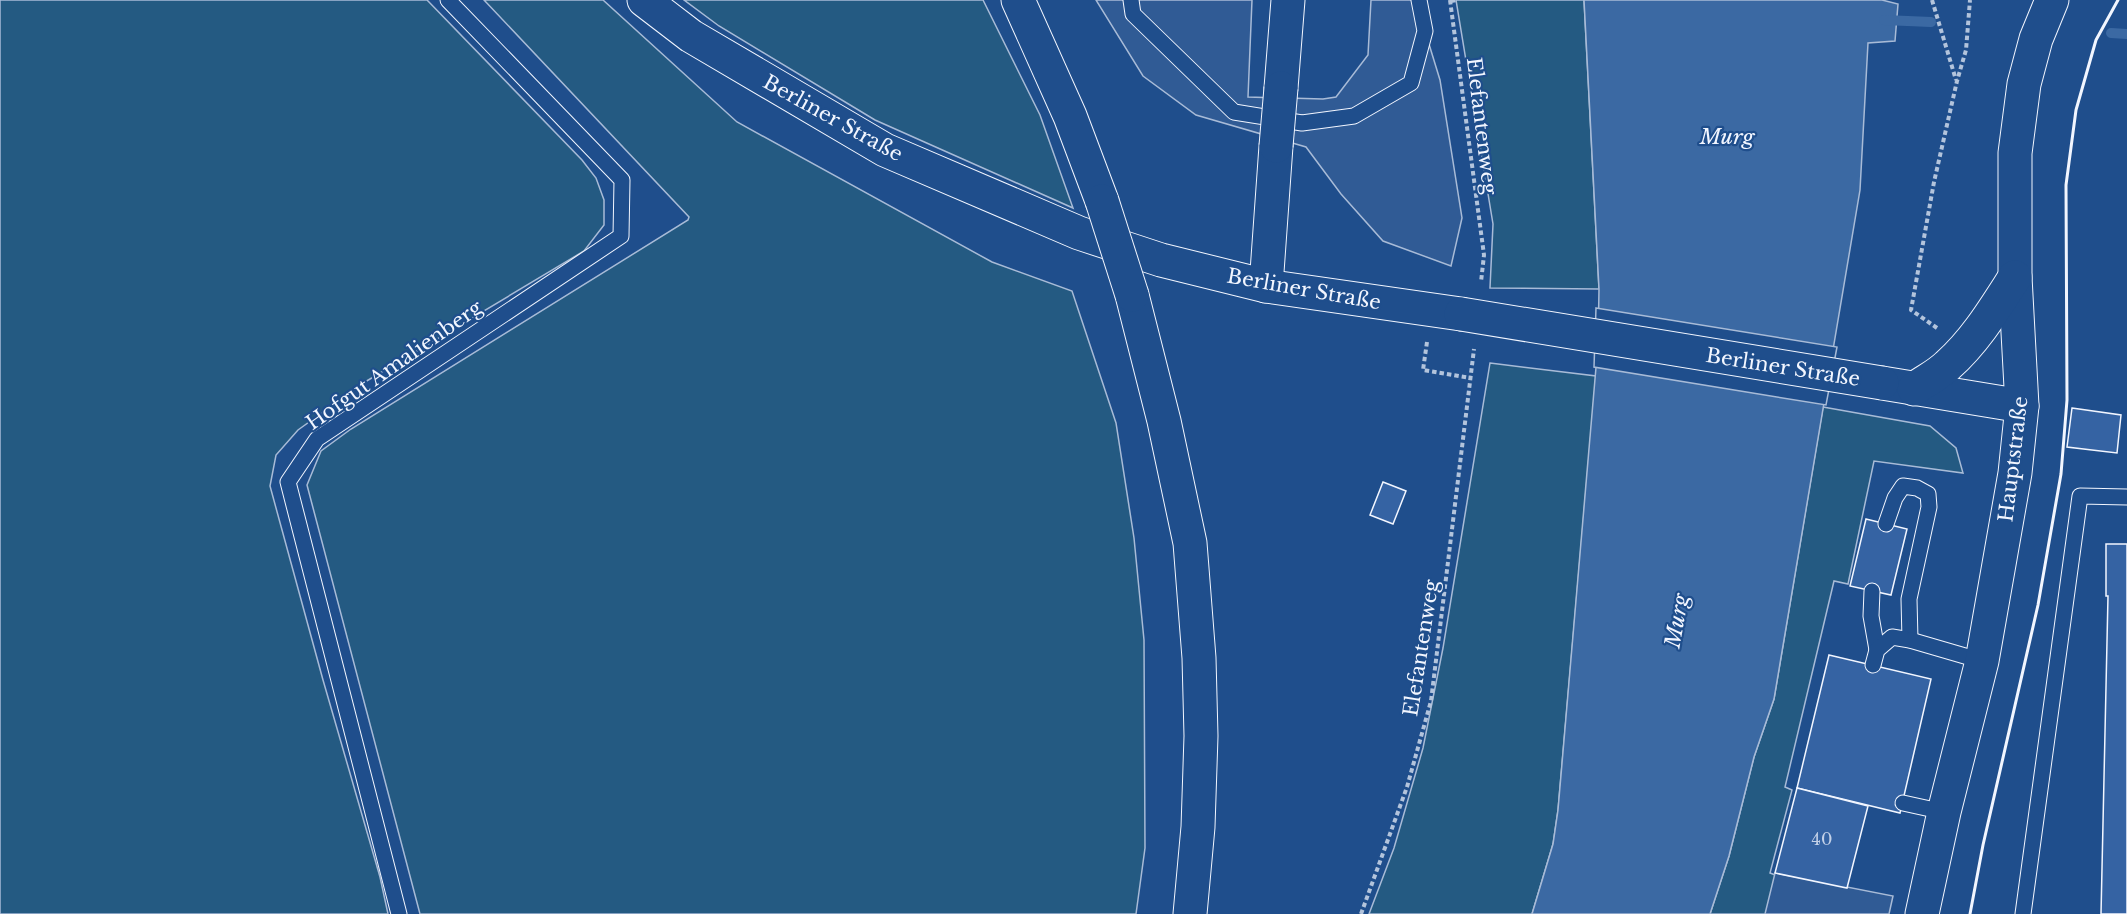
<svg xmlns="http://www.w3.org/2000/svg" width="2127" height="914" font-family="'Libre Baskerville',serif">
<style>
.green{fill:#245a82;stroke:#a8bbd7;stroke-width:1.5}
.parking{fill:#305b95;stroke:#a8bbd7;stroke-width:1.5}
.water{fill:#3b69a3;stroke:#a8bbd7;stroke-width:1.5}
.pier{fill:#1f4e8c;stroke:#a8bbd7;stroke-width:1.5}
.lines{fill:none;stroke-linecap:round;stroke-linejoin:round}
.stream{stroke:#3b69a3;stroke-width:10}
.building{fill:#3563a3;stroke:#f2f6ff;stroke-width:1.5}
.service-casing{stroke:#f2f6ff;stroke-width:17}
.tertiary-casing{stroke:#f2f6ff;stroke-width:35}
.secondary-casing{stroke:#f2f6ff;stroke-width:35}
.primary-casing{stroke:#f2f6ff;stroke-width:35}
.path{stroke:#b3c4dc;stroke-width:4;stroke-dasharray:4.5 3;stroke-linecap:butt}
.service{stroke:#1f4e8c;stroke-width:15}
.tertiary{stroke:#1f4e8c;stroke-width:33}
.secondary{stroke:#1f4e8c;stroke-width:33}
.primary{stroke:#1f4e8c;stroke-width:33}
.secondary-bridge-casing{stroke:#f2f6ff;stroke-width:35;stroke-linecap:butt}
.primary-bridge-casing{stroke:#f2f6ff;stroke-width:35;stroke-linecap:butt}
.secondary-bridge{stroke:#1f4e8c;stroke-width:33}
.primary-bridge{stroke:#1f4e8c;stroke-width:33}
.wall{stroke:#f2f6ff;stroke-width:3}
.labels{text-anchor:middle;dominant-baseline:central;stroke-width:4.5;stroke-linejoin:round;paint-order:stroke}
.number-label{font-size:16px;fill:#c3d1e8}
.street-label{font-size:20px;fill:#f2f6ff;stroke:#1f4e8c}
.water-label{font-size:21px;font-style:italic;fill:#f2f6ff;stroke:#1f4e8c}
</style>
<rect width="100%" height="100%" fill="#1f4e8c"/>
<g class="green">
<path d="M 0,0 L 427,0 L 582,160 L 596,178 L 604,200 L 604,225 L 584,251 L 365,382 L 298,430 L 276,455 L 270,486 L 323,680 L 380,877 L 388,914 L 0,914 Z"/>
<path d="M 484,0 L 603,0 L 737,122 L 992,262 L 1072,291 L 1116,423 L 1134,538 L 1144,640 L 1145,848 L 1136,914 L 420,914 L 307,485 L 321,451 L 351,429 L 688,220 L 689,217 Z"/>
<path d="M 684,0 L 983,0 L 1040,115 L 1073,208 L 875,120 L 719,26 Z"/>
<path d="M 1456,0 L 1584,0 L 1599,289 L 1490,288 L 1493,224 Z"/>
<path d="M 1490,363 L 1596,376 L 1558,810 L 1553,844 L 1532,914 L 1369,914 L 1394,848 L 1423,748 L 1443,648 Z"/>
<path d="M 1823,407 L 1930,426 L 1956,448 L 1963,473 L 1874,461 L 1848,584 L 1834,581 L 1785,787 L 1792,790 L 1770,873 L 1778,876 L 1767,914 L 1710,914 L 1729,856 L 1754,757 L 1774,699 Z"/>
</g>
<g class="parking">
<path d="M 1096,0 L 1252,0 L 1248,97 L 1323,99 L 1336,97 L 1368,55 L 1371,0 L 1419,0 L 1425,31 L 1440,80 L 1462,218 L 1451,266 L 1383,241 L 1341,194 L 1306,147 L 1196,115 L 1143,76 Z"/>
<path d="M 1775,873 L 1893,896 L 1889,914 L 1765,914 Z"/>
</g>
<path class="water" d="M 1584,0 L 1882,0 L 1898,4 L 1895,41 L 1868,43 L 1860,190 L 1774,699 L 1754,757 L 1729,856 L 1710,914 L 1532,914 L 1553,844 L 1558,810 L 1598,344 L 1599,289 Z"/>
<path class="pier" d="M 1596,308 L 1837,347 L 1826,405 L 1594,367 Z"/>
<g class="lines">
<g class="stream">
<path d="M 1884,20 L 1931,22"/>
<path d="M 2111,33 L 2127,34"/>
</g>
</g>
<g class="building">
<path d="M 2072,408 L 2121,415 L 2117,453 L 2067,447 Z"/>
<path d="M 1383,482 L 1406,491 L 1393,524 L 1370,515 Z"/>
<path d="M 1866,519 L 1907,529 L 1891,595 L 1850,586 Z"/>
<path d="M 2106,544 L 2127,544 L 2127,914 L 2101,914 L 2108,596 L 2106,596 Z"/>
<path d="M 1829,655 L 1931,679 L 1900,813 L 1797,788 Z"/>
<path d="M 1797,788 L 1868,806 L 1847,888 L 1775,873 Z"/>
</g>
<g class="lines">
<g class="service-casing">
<g id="service">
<path d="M 1131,0 L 1133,14 L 1234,112 L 1302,123 L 1354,116 L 1411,83 L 1425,31 L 1419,0"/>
<path d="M 1886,524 L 1895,498 L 1903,486 L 1917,488 L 1928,494 L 1929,507 L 1909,599 L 1910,640"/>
<path d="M 1872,591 L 1871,616 L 1877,650"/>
<path d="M 1873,665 L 1877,650 L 1892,637 L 1910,640 L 1982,661"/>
<path d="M 1903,803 L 1944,812"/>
<path d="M 399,914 L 288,482 L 317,439 L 621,236 L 622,180 L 448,0"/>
<path d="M 2023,914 L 2080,496 L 2127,497"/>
</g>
</g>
<g class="tertiary-casing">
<path id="tertiary" d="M 1922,914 L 1944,812 L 1982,661 L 2015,473 L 2022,406"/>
</g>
<g class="secondary-casing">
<g id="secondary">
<path d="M 644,0 L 691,36 L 885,150 L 1079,233 L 1161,260 L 1266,286 L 1461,314"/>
<path d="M 1882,383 L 2022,406 L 2015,277 L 2015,153 L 2024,84 L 2036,39 L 2052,0"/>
<path d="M 1914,389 C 1925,381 1938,375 1948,365 C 1976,340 1995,308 2015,277"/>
</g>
</g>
<g class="primary-casing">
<g id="primary">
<path d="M 1018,0 L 1070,116 L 1102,201"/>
<path d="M 1281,88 L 1288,0"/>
<path d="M 1266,286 L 1276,146"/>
<path d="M 1132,295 L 1164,421 L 1190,543 L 1199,658 L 1201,736 L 1198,827 L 1190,914"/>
</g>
</g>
<g class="path">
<path d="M 1450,0 L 1484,255 L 1481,282"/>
<path d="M 1932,0 L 1956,80"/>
<path d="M 1451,1 L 1457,0"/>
<path d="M 1937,328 L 1911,310 L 1934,182 L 1957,81 L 1966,50 L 1970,0"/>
<path d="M 1427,342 L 1423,370 L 1471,378"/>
<path d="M 1361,914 L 1407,787 L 1431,701 L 1474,349"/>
</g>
<use href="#service" class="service"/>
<use href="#tertiary" class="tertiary"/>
<use href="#secondary" class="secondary"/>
<use href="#primary" class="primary"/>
<g class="secondary-bridge-casing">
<path id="secondary-bridge" d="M 1461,314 L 1882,383"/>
</g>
<g class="primary-bridge-casing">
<g id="primary-bridge">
<path d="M 1276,146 L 1281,88"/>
<path d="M 1102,201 L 1132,295"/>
</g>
</g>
<use href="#secondary-bridge" class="secondary-bridge"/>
<use href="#primary-bridge" class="primary-bridge"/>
<path class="wall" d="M 1970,914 L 1983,845 L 2038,605 L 2061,474 L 2067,400 L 2066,185 L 2076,110 L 2096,40 L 2118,0"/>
</g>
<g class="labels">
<g class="number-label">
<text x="1822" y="839">40</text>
</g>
<g class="street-label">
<text transform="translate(833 118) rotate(29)">Berliner Straße</text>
<text transform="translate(1482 126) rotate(83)">Elefantenweg</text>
<text transform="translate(1304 289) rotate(10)">Berliner Straße</text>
<text transform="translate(394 365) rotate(-35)">Hofgut Amalienberg</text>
<text transform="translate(1783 367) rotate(9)">Berliner Straße</text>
<text transform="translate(2013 459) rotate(-83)">Hauptstraße</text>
<text transform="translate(1421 648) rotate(-81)">Elefantenweg</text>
</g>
<g class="water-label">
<text x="1727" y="137">Murg</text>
<text transform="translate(1677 621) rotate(-80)">Murg</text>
</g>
</g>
</svg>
